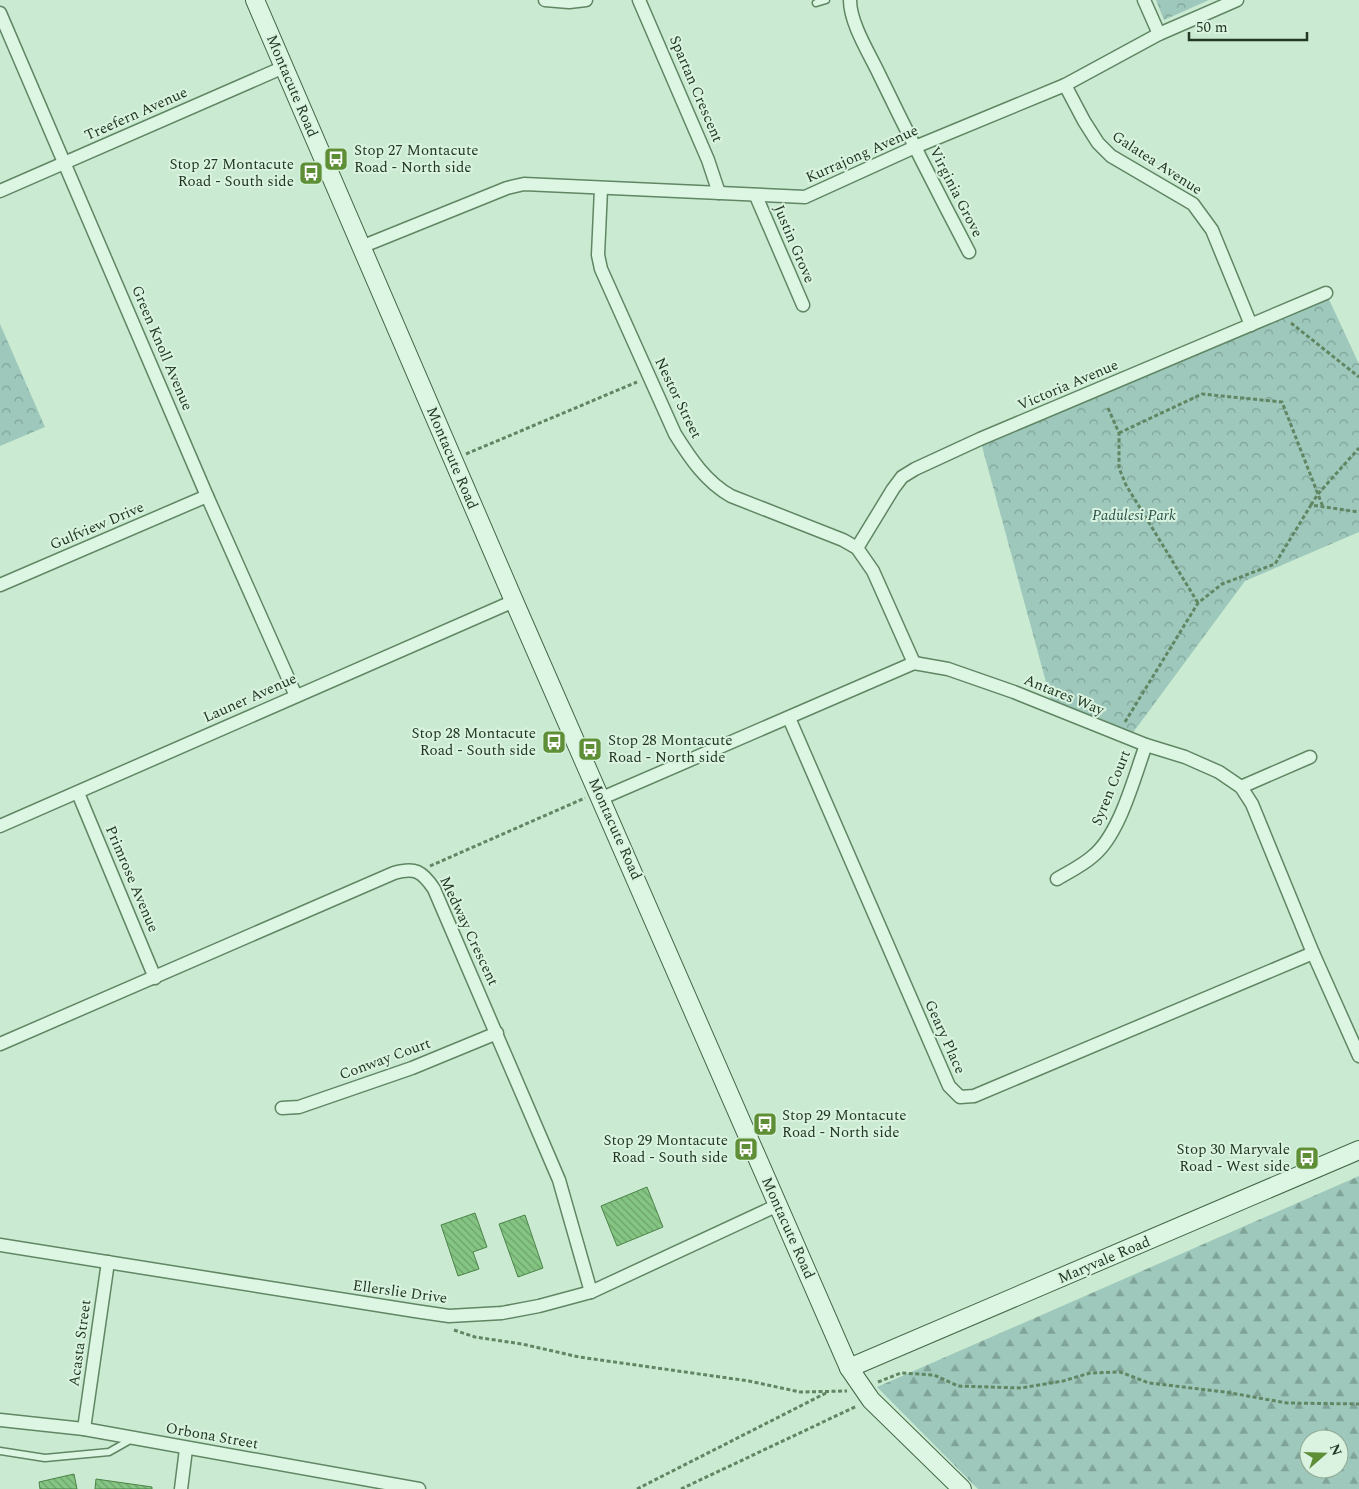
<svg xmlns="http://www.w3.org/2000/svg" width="1359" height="1489" font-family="Spectral,serif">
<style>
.forest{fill:url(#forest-firs);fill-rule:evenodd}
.park{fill:url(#park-crowns)}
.building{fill:url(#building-back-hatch);stroke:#4b8348}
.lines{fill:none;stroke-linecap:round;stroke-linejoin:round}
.lane-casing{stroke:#608663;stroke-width:9}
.street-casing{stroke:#608663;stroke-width:15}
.secondary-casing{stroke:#436845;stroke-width:20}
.path{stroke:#608663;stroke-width:3;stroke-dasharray:4 2.5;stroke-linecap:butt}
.lane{stroke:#dcf6e3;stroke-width:6}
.street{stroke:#dcf6e3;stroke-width:12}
.secondary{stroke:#dcf6e3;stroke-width:18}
.labels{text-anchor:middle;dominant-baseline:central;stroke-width:4;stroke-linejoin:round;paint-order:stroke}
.street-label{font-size:15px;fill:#223823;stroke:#d9f3e0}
.poi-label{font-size:15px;fill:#223823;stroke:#d9f3e0;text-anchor:end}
.park-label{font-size:15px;font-style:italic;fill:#2a524b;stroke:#d9f3e0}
</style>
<defs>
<pattern id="forest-firs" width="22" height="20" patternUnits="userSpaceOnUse" patternTransform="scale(1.25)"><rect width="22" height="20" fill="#9ec8bb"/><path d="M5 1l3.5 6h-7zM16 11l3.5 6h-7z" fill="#80a398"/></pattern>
<pattern id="park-crowns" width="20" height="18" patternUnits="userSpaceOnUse" patternTransform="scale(1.25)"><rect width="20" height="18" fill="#9ec8bb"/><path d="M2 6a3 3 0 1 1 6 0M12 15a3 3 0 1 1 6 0" fill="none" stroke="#80a398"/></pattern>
<pattern id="building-back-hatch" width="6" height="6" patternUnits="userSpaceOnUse" patternTransform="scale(1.25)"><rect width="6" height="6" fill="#85c583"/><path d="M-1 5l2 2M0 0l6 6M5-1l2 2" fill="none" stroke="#6ca16b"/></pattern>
</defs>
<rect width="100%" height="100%" fill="#caebd2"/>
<path class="forest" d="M 1359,1176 L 1359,1489 L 978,1489 L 877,1387 ZM 1309,1439 L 1339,1439 L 1339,1469 L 1309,1469 Z"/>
<g class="park">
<path d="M 1156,0 L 1209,0 L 1164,20 Z"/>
<path d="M 1326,293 L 1359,364 L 1359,532 L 1245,581 L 1129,738 L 1053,708 L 980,439 Z"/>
<path d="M 0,324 L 45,427 L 0,446 Z"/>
</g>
<g class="building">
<path d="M 647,1187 L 663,1227 L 617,1246 L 601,1206 Z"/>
<path d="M 475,1213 L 487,1247 L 473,1252 L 479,1269 L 458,1276 L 441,1225 Z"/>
<path d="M 525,1215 L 543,1268 L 518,1277 L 499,1224 Z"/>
<path d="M 74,1474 L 77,1489 L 40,1489 L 39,1482 Z"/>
<path d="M 96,1479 L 152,1487 L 152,1489 L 95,1489 Z"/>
</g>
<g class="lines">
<g class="lane-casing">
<g id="lane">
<path d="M 816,3 L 826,0"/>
<path d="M 0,1451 L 45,1458 L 109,1452 L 132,1439"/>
</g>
</g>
<g class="street-casing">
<g id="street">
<path d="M 545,0 L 569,2 L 586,0"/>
<path d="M 639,0 L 708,160 L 719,193"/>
<path d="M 850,0 C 850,23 869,53 879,74 C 908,134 938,193 969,252"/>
<path d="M 1144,0 L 1159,34"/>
<path d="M 0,13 L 207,496 L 296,696"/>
<path d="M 1065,85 L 1084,121 L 1098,143 L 1111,156 L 1193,204 L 1212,230 L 1251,325"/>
<path d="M 601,189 L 598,255 L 601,269 L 675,434 C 690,458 706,482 731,496 L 843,540 L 857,548 L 873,571 L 914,663"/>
<path d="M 0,191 L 284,67"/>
<path d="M 756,196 L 803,305"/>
<path d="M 361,247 L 507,188 L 524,184 L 805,197 L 915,147 L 1065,85 L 1159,34 L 1237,0"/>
<path d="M 857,548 L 893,489 L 902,477 L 915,469 L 980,439 L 1326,293"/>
<path d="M 0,585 L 207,496"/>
<path d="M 789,718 L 949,1086 L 960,1097 L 974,1096 L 1313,953"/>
<path d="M 1241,787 L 1310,757"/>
<path d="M 78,793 L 155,978"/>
<path d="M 602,798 L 914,663 L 948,669 L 1014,692 L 1146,745 L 1185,757 L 1219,772 L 1241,787 L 1252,804 L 1313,953 L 1359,1056"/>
<path d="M 0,826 L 514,601"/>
<path d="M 1057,879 C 1069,872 1083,865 1093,856 C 1120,834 1134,777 1146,745"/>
<path d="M 0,1044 L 394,873 C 415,867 422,871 434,889 L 559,1180 L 591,1292"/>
<path d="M 282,1108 L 299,1107 L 412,1068 L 497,1033"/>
<path d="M 0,1245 L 415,1311 L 449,1316 L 502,1313 L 539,1306 L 591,1292 L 778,1205"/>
<path d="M 0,1420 L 84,1429 L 419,1489"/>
<path d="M 84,1429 L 108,1262"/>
<path d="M 181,1489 L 186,1449"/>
</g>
</g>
<g class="secondary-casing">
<g id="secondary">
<path d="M 255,0 L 514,601 L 849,1368 L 871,1400 L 962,1489"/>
<path d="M 849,1368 L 1359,1150"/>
</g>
</g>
<g class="path">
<path d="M 1291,323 L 1359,377"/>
<path d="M 1108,408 L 1119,433 L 1119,468 L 1126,485 L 1198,603"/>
<path d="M 1119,433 L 1202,394 L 1282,402 L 1323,507"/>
<path d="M 466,454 L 637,382"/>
<path d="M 1311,505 L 1318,494 L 1359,448"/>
<path d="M 1125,722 L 1198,603 L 1222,584 L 1275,564 L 1311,505 L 1359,512"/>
<path d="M 430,866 L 585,798"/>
<path d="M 454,1330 L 475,1337 L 522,1344 L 579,1357 L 749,1381 L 800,1392 L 847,1391"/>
<path d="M 878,1382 L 901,1373 L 934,1375 L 958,1386 L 1021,1388 L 1063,1381 L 1090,1373 L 1120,1372 L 1149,1383 L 1225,1392 L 1287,1403 L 1359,1404"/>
<path d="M 637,1489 L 828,1392"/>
<path d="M 681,1489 L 857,1406"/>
</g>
<use href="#lane" class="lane"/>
<use href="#street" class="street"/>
<use href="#secondary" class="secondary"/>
</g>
<defs>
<g id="bus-square" transform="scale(1.25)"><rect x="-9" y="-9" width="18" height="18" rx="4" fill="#5e8f36" stroke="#d9f3e0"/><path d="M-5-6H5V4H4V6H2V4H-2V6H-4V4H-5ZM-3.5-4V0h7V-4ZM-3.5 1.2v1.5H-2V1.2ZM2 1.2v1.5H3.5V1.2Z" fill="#fff"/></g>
</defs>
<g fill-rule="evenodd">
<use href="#bus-square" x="336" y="159"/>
<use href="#bus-square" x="311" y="173"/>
<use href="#bus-square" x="554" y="742"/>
<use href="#bus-square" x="590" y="749"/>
<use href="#bus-square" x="765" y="1124"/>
<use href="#bus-square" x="746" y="1149"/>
<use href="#bus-square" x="1307" y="1158"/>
</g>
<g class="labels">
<g class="street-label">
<text transform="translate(292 86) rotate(67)">Montacute Road</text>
<text transform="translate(696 89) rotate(67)">Spartan Crescent</text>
<text transform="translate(136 114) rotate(-24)">Treefern Avenue</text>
<text transform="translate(862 154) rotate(-24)">Kurrajong Avenue</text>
<text transform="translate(1157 163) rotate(33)">Galatea Avenue</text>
<text transform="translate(956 192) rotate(63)">Virginia Grove</text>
<text transform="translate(794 244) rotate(67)">Justin Grove</text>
<text transform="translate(162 348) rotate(67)">Green Knoll Avenue</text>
<text transform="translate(1068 385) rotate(-23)">Victoria Avenue</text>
<text transform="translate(678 398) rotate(64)">Nestor Street</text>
<text transform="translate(452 458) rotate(67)">Montacute Road</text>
<text transform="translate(97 526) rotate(-23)">Gulfview Drive</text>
<text transform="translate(1064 695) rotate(22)">Antares Way</text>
<text transform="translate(250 698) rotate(-24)">Launer Avenue</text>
<text transform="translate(1111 788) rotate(-68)">Syren Court</text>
<text transform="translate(615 829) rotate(66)">Montacute Road</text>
<text transform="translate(132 879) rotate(67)">Primrose Avenue</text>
<text transform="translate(469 931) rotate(65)">Medway Crescent</text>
<text transform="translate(945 1037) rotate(66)">Geary Place</text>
<text transform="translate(385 1059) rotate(-20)">Conway Court</text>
<text transform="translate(788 1228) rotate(66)">Montacute Road</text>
<text transform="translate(1104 1260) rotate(-23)">Maryvale Road</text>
<text transform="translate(400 1292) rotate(8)">Ellerslie Drive</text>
<text transform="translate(80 1343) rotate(-82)">Acasta Street</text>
<text transform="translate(212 1436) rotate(10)">Orbona Street</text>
</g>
<g class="poi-label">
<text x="354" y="150" text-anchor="start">Stop 27 Montacute<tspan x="354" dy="17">Road - North side</tspan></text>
<text x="294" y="164">Stop 27 Montacute<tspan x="294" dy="17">Road - South side</tspan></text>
<text x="536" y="733">Stop 28 Montacute<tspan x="536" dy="17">Road - South side</tspan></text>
<text x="608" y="740" text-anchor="start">Stop 28 Montacute<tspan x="608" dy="17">Road - North side</tspan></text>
<text x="782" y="1115" text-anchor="start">Stop 29 Montacute<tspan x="782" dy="17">Road - North side</tspan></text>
<text x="728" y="1140">Stop 29 Montacute<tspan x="728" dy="17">Road - South side</tspan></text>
<text x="1290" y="1149">Stop 30 Maryvale<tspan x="1290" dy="17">Road - West side</tspan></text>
</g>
<g class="park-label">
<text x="1134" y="515">Padulesi Park</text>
</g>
</g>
<g transform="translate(1324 1454) rotate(70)"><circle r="24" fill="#d9f3e0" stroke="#90a894"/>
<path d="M0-4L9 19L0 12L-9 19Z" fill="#5e8f36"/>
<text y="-8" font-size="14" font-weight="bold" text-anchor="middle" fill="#223823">N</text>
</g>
<path d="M1189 32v8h118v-8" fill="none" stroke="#223823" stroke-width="2.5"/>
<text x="1196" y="32" font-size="15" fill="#223823" stroke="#d9f3e0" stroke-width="4" paint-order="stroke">50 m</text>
</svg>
